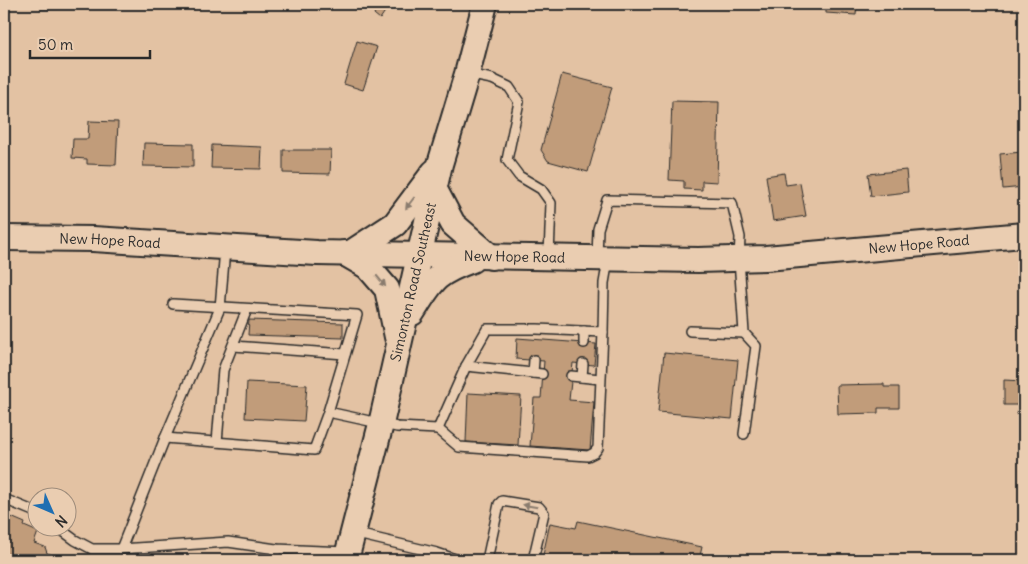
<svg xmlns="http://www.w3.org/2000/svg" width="1028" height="564" font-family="Delius,sans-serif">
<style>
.building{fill:#c19c7a;stroke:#2b2b2b}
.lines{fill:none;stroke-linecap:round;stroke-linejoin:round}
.service-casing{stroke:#2b2b2b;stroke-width:12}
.tertiary-casing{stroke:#2b2b2b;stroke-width:28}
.service{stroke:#eacdb1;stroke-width:9}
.tertiary{stroke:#eacdb1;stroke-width:24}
.oneway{fill:#8a7c6e}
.labels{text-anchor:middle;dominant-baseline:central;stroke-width:4;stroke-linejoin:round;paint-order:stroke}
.street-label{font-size:14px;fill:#2b2b2b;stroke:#eacdb1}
</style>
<rect width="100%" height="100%" fill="#e3c2a3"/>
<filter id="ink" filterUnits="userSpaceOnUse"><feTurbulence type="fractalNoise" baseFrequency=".02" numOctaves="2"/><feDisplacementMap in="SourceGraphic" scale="10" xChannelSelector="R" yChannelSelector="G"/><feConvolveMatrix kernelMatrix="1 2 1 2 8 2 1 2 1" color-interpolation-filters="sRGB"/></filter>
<g filter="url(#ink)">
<g class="building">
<path d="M 41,4 L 79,4 L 79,8 L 41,9 Z"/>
<path d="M 364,4 L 390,4 L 380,19 L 374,14 L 375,12 Z"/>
<path d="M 826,4 L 857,4 L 856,15 L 826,13 Z"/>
<path d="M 357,41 L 377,47 L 363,90 L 344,84 Z"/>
<path d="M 562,74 L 612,87 L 588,172 L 548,161 L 541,150 Z"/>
<path d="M 672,101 L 719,102 L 717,182 L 702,181 L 702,190 L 684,189 L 684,181 L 669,180 Z"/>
<path d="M 89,121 L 118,122 L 116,165 L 87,164 L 87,159 L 72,158 L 73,139 L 88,139 Z"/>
<path d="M 144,143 L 193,144 L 193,167 L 143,166 Z"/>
<path d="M 212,145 L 262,147 L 261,169 L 211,168 Z"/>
<path d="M 283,150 L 331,150 L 330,174 L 283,173 Z"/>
<path d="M 1022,152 L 1024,187 L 1003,189 L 1000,154 Z"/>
<path d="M 906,170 L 908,192 L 871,196 L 868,174 Z"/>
<path d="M 784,173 L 786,185 L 800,183 L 806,216 L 773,221 L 766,176 Z"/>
<path d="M 249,320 L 343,323 L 343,338 L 248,335 Z"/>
<path d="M 517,338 L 596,344 L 594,365 L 573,363 L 569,400 L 594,402 L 590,450 L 530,446 L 534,398 L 541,398 L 544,361 L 516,359 Z"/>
<path d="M 664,353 L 738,360 L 732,419 L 658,412 Z"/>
<path d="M 1004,380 L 1024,381 L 1024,415 L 1017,415 L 1018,405 L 1004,405 Z"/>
<path d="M 247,382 L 307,385 L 304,421 L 245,418 Z"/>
<path d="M 884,384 L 884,387 L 899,387 L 899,408 L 878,408 L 878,413 L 838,414 L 837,385 Z"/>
<path d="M 468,393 L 521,396 L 518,445 L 466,442 Z"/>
<path d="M 4,514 L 25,523 L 24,526 L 38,532 L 34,543 L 45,547 L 47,553 L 67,560 L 4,560 Z"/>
<path d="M 578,521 L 702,547 L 699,560 L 568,560 L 543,555 L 550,523 L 576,528 Z"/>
</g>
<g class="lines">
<g class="service-casing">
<g id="service">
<path d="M 467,74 L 492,79 L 509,87 L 519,102 L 507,160 L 519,176 L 541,189 L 551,203 L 549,256"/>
<path d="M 597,258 L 598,229 L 607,200 L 732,203 L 740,237 L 739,259 L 744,333 L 756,346 L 744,434"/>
<path d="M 173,304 L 357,315 L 328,412 L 397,427 L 438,429 L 466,366 L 487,329 L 537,329 L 603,332 L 604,283 L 608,260"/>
<path d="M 690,331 L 744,333"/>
<path d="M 584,343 L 584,331"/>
<path d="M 233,346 L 345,354"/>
<path d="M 466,366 L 542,374"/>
<path d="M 533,373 L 534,360"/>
<path d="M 571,376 L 600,379"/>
<path d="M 582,377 L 583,364"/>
<path d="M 438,429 L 459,447 L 588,456 L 594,453 L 598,448 L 603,332"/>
<path d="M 165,438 L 314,450 L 328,412"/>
<path d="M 217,442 L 223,370 L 247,309"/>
<path d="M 4,499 L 38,513"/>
<path d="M 56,526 L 75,540 L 92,549 L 121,549 L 228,542 L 276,549 L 346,552"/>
<path d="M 353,533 L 437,553 L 458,560"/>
<path d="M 121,549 L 165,438 L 220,308 L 225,249"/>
<path d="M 274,560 L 276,549"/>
<path d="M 487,560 L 499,504 L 502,501 L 539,507 L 544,513 L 533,560"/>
</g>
</g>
<g class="tertiary-casing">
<g id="tertiary">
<path d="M 434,188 L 453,224 L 491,257"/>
<path id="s1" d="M 4,238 L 93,239 L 317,253 L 698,260 L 766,258 L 1024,235"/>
<path d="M 352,252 L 395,224 L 434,172"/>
<path d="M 344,253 L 368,267 L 387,289 L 397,337"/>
<path d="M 412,313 C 433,280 434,274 472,260"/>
<path id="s2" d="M 346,560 L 381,424 L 440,164 L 467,74 L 485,4"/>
</g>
</g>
<use href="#service" class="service"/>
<use href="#tertiary" class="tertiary"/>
</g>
<defs><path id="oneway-solid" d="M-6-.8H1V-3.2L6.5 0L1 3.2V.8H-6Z" transform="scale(1.25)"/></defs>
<g class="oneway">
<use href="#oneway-solid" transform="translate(410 203) rotate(127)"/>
<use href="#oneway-solid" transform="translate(381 281) rotate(50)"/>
<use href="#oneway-solid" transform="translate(530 506) rotate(-170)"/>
</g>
</g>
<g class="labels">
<g class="street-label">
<text stroke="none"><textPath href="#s1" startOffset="106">New Hope Road</textPath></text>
<text stroke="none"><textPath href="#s1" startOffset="916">New Hope Road</textPath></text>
<text stroke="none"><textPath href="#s1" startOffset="511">New Hope Road</textPath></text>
<text stroke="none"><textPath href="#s2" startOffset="286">Simonton Road Southeast</textPath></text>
</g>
</g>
<rect width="1028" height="564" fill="none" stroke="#eacdb1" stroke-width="20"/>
<rect x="10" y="10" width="1008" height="544" fill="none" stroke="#2b2b2b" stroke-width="2" filter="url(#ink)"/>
<g transform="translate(52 512) rotate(135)"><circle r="24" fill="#eacdb1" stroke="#9e8c7b"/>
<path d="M0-4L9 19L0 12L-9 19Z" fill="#1f6fb2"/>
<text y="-8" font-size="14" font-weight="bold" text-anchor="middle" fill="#2b2b2b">N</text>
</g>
<path d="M30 50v8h120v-8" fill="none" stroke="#2b2b2b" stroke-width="2.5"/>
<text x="38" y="50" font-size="15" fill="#2b2b2b" stroke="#eacdb1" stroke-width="4" paint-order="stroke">50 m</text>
</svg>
